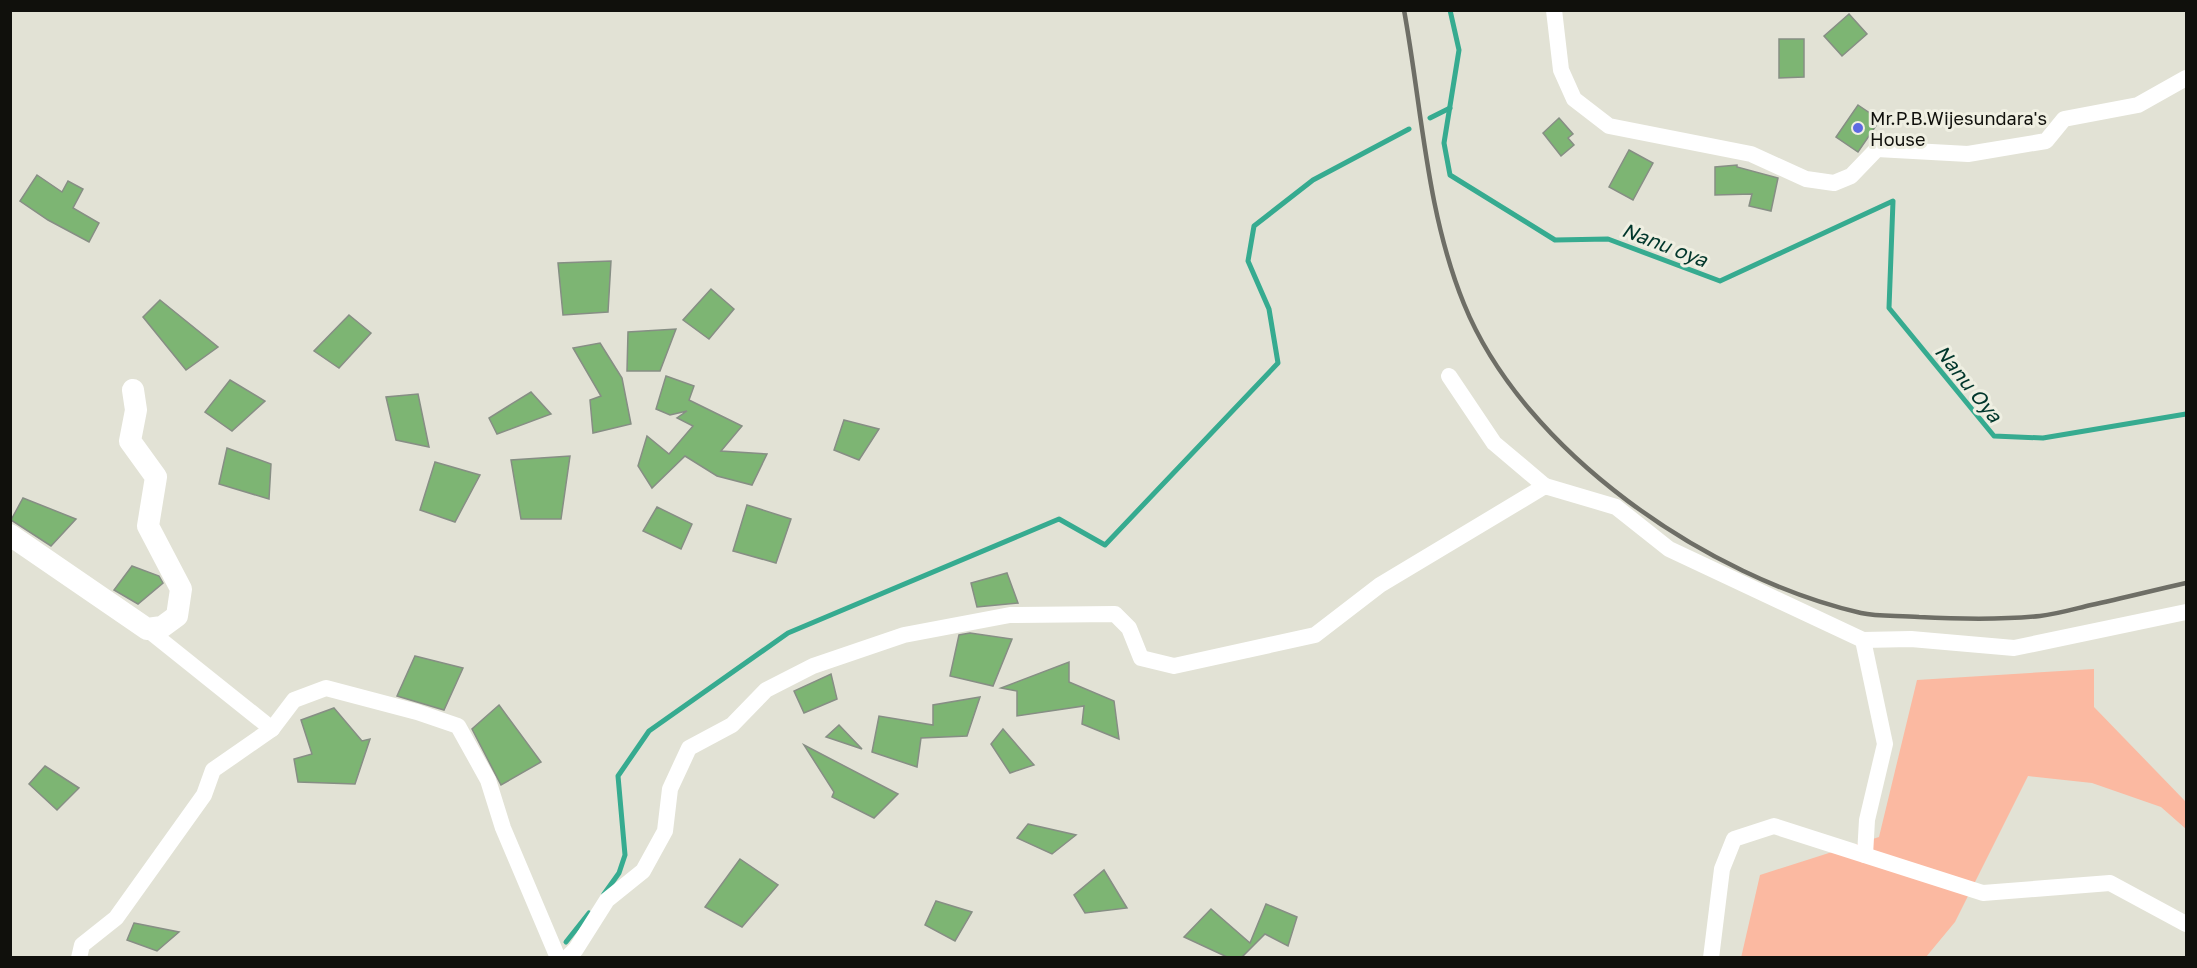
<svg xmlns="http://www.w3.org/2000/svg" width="2197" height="968" font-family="'Golos Text',sans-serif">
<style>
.grass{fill:#fbb9a1}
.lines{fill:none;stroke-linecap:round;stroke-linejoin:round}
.stream{stroke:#36ab90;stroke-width:5}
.building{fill:#7db573;stroke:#868e84;stroke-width:1.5}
.street{stroke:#fff;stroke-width:16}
.secondary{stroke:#fff;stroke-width:22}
.rail{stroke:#6e6e66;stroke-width:4.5}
.poi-dot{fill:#5d6ae2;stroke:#efefe2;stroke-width:2}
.labels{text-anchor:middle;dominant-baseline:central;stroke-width:6;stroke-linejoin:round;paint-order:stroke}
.poi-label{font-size:18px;fill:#10100c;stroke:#efefe2;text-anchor:start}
.water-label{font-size:20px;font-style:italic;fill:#00362b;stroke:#efefe2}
</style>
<rect width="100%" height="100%" fill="#e2e2d5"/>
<path class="grass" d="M 2094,669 L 2094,707 L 2186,802 L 2186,829 L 2161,807 L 2092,783 L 2028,776 L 1955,922 L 1926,957 L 1741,958 L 1760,875 L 1879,837 L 1917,680 Z"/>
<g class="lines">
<g class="stream">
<path d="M 1450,10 L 1459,50 L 1444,143 L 1450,175 L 1555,240 L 1608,239 L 1720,281 L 1893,201 L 1889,308 L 1994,436 L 2043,438 L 2186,414"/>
<path d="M 1430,118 L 1450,108"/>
<path d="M 604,894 L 619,873 L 625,855 L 618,776 L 649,731 L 788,633 L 1059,519 L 1105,545 L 1278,363 L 1269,309 L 1248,261 L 1254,226 L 1313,180 L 1409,129"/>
<path d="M 566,942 L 589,913"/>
</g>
</g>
<g class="building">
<path d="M 1849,14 L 1867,34 L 1842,56 L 1824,36 Z"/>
<path d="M 1779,39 L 1804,39 L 1804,77 L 1779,78 Z"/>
<path d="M 1858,105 L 1880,120 L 1858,152 L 1836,137 Z"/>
<path d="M 1559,118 L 1573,134 L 1568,138 L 1574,145 L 1561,156 L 1543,133 Z"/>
<path d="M 1629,150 L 1653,163 L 1633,200 L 1609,187 Z"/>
<path d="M 1737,165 L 1737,167 L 1778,178 L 1771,211 L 1749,206 L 1752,194 L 1715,195 L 1715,167 Z"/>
<path d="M 37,175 L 62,192 L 68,181 L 83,189 L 73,208 L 99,223 L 89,242 L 48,220 L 20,201 Z"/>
<path d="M 611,261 L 608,312 L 563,315 L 558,263 Z"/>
<path d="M 711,289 L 734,309 L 709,339 L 683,320 Z"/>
<path d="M 160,300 L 218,347 L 186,370 L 143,317 Z"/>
<path d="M 349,315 L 371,333 L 339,368 L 314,351 Z"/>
<path d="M 676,329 L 660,371 L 627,371 L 628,332 Z"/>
<path d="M 600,343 L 622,378 L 631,424 L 593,433 L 590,400 L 601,396 L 573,348 Z"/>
<path d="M 666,376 L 694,386 L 689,400 L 742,426 L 721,451 L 767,454 L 752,485 L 717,476 L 685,456 L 652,488 L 638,466 L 647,436 L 669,454 L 693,426 L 677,418 L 687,411 L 670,415 L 656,409 Z"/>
<path d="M 230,380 L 265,401 L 232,431 L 205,412 Z"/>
<path d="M 531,392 L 551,414 L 497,434 L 489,418 Z"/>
<path d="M 418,394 L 429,447 L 396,440 L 386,397 Z"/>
<path d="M 844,420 L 879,429 L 859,460 L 834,450 Z"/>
<path d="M 227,448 L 271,464 L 269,499 L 219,484 Z"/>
<path d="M 570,456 L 561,519 L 521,519 L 511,460 Z"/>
<path d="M 435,462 L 480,475 L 455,522 L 420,510 Z"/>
<path d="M 23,498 L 76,519 L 51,546 L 11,520 Z"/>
<path d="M 747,505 L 791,519 L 776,563 L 733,551 Z"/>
<path d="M 657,507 L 692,524 L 681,549 L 643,531 Z"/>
<path d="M 132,566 L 159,576 L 163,583 L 138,604 L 114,590 Z"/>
<path d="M 1007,573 L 1018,603 L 977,607 L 971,583 Z"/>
<path d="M 970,633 L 1012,639 L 993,686 L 950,676 L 959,635 Z"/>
<path d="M 415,656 L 463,668 L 444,710 L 397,696 Z"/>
<path d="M 1069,662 L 1069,682 L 1114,701 L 1119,739 L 1082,724 L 1084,706 L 1017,716 L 1017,691 L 1001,688 Z"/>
<path d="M 831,674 L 837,699 L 804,713 L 794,691 Z"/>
<path d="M 980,697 L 967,736 L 921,738 L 917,767 L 872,752 L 879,716 L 933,725 L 933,705 Z"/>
<path d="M 499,705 L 541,762 L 501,785 L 472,729 Z"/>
<path d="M 334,708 L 362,741 L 370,739 L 355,784 L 298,782 L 294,759 L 312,754 L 301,720 Z"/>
<path d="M 839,725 L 862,749 L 826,737 Z"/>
<path d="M 1003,729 L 1034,765 L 1010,773 L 991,744 Z"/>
<path d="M 804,745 L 898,794 L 874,818 L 832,797 L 834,792 Z"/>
<path d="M 45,766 L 79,788 L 57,810 L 29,784 Z"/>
<path d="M 1028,824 L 1076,835 L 1052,854 L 1017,838 Z"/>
<path d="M 740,859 L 778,885 L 742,927 L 705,907 Z"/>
<path d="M 1104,870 L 1127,908 L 1085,913 L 1074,895 Z"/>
<path d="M 936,901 L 972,912 L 955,941 L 925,925 Z"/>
<path d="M 1266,904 L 1297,917 L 1288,946 L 1265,934 L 1242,957 L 1227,957 L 1184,937 L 1211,909 L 1250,943 Z"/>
<path d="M 134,923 L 179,932 L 157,951 L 127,940 Z"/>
</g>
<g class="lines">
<g class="street">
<path d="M 1554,10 L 1561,70 L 1574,99 L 1609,126 L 1751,154 L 1806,179 L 1834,183 L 1851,176 L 1877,149 L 1968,154 L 2046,141 L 2064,119 L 2138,105 L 2186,78"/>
<path d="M 1449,376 L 1494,443 L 1545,486"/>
<path d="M 147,629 L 272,729"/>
<path d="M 1863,640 L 1885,744 L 1867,820 L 1865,855"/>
<path d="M 79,958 L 82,945 L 116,918 L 204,795 L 213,770 L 272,729 L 294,700 L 326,688 L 417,712 L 458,726 L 488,780 L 503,828 L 558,958"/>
<path d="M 567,958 L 576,949 L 607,900 L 643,871 L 665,831 L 670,789 L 689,748 L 732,725 L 766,690 L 813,666 L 904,635 L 1010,615 L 1115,614 L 1129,628 L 1141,658 L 1174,666 L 1315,635 L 1380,585 L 1545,486 L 1616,507 L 1669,549 L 1863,640 L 1911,639 L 2014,648 L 2186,612"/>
<path d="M 1711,958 L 1722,869 L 1734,839 L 1774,826 L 1983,893 L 2110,883 L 2186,924"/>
</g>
<path class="secondary" d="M 10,535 L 147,629 L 162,627 L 177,616 L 181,589 L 148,526 L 156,477 L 130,441 L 136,410 L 133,390"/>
<path class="rail" d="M 1404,10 C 1422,108 1426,211 1464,304 C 1524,452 1708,578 1861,613 C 1879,617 1900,615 1919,617 C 1959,619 2000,620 2040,616 C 2057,614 2074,609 2091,605 C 2123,598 2155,590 2186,583"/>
</g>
<circle class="poi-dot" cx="1858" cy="128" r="6"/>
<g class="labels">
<g class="poi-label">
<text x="1870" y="118">Mr.P.B.Wijesundara's<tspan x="1870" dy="21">House</tspan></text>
</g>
<g class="water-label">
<text transform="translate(1665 244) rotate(21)">Nanu oya</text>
<text transform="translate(1969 383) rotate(51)">Nanu Oya</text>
</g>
</g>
<rect width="2197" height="968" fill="none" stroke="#10100c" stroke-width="24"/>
</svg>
